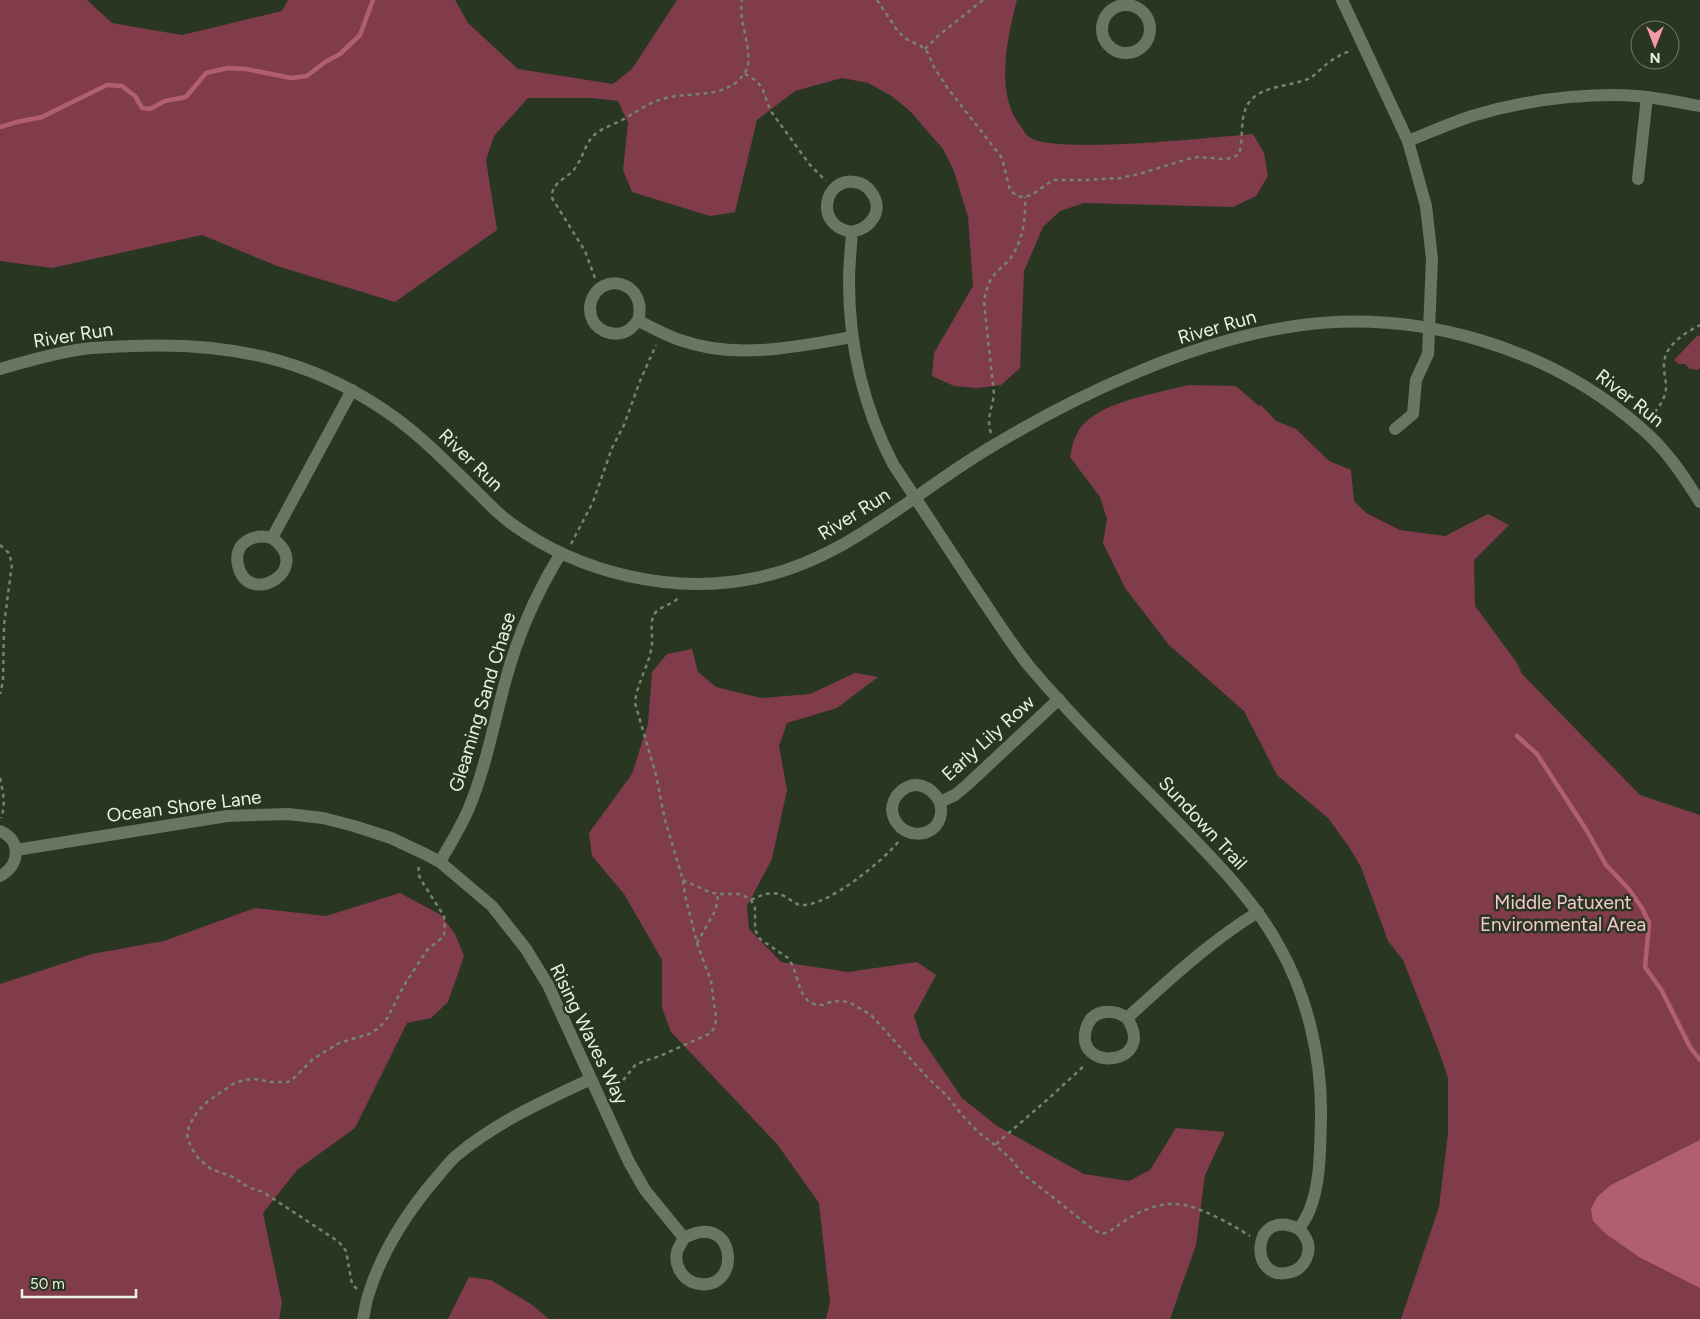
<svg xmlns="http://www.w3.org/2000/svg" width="1700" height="1319" font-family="Figtree,sans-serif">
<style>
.green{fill:#803c4b}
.water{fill:#b15f6f}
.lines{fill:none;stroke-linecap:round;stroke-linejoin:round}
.stream{stroke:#b15f6f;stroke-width:4.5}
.path{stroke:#778372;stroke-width:2.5;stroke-dasharray:4 4;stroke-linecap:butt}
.minor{stroke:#687760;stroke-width:12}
.labels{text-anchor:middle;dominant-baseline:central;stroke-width:5;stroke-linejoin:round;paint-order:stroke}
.street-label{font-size:19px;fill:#e9f2e5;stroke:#293622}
.park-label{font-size:19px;fill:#f6c7ce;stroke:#293622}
</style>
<rect width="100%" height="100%" fill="#293622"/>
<g class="green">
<path d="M 0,0 L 87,0 L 112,23 L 182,35 L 282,11 L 288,0 L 455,0 L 468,23 L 518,69 L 613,84 L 632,69 L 677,0 L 1017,0 C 1007,39 994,95 1022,128 C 1024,131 1026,135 1029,137 C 1054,155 1215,137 1253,134 L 1264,153 L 1268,176 L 1256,196 L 1233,207 L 1084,203 L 1060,211 L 1043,227 L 1024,271 L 1020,368 L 1001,385 L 977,388 L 954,386 L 932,376 L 934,353 L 973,286 L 968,217 L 954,171 L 943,149 L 909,110 L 890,95 L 868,83 L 842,78 L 795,91 L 757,120 L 735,212 L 710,216 L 632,192 L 623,170 L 628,123 L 618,101 L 592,98 L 528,98 L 494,136 L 486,160 L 497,230 L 395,302 L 277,266 L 202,235 L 52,268 L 0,261 Z"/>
<path d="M 1698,335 L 1700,336 L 1700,368 L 1698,370 L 1690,369 L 1685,364 L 1679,364 L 1674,360 Z"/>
<path d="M 1188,385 L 1236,386 L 1259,406 L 1261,405 L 1276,421 L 1296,429 L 1329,461 L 1351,470 L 1354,501 L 1366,513 L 1400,530 L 1445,536 L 1488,514 L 1509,525 L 1474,560 L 1475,606 L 1517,663 L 1522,674 L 1640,795 L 1700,815 L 1700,1319 L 1401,1319 L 1439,1207 L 1448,1134 L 1448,1078 L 1440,1054 L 1403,960 L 1388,941 L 1361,867 L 1349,847 L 1328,818 L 1277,775 L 1244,711 L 1169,645 L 1125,588 L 1103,543 L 1107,519 L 1100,497 L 1070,457 C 1072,449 1073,440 1077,434 C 1092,402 1156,394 1188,385 Z"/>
<path d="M 692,649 L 698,672 L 716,687 L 761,698 L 810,694 L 855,673 L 878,677 L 837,708 L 787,723 L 779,746 L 787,790 L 772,859 L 747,906 L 749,929 L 781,962 L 848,972 L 917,962 L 936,975 L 914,1016 L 921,1038 L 962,1098 L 997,1126 L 1084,1174 L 1129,1181 L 1150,1170 L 1176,1128 L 1225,1132 L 1205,1175 L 1196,1245 L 1170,1319 L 826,1319 L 830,1302 L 819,1203 L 777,1144 L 671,1032 L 662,1008 L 662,960 L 624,894 L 592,856 L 589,833 L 632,774 L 648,724 L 652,672 L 667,654 Z"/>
<path d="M 400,893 L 441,915 L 455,934 L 464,956 L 448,1002 L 431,1018 L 407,1023 L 355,1128 L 297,1170 L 263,1213 L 282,1303 L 279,1319 L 0,1319 L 0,984 L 92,954 L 164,941 L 255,908 L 326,916 Z"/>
<path d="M 469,1277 L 491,1280 L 531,1304 L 549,1319 L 448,1319 Z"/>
</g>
<path class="water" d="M 1700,1140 L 1700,1288 L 1639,1257 L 1606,1234 L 1593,1221 L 1591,1209 L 1597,1197 L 1611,1185 Z"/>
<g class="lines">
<g class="stream">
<path d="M 0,127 L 17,122 L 42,117 L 107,85 L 122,86 L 135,96 L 142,108 L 150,109 L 165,101 L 186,97 L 206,73 L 228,68 L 246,69 L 291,78 L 307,76 L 325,62 L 340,54 L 360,35 L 373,0"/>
<path d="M 1517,736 L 1537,754 L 1587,831 L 1606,865 L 1628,888 L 1642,908 L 1649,923 L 1645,967 L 1662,991 L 1690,1047 L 1700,1060"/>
</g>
<g class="path">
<path d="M 877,0 L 897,30 L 906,39 L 921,46 L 928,53 L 934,67 L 946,86 L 1002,158 L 1010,190 L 1017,196 L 1025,197 L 1033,194 L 1053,180 L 1084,180 L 1120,178 L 1139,174 L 1188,159 L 1198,157 L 1223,159 L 1232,158 L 1239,154 C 1244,138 1239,119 1248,104 C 1259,85 1291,87 1310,78 C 1317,74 1322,67 1328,63 C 1336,57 1344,53 1352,50"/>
<path d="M 925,49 L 938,36 L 983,0"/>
<path d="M 745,74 L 757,81 L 763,90 L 770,110 L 810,165 L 826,181"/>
<path d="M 595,278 L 585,251 L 552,198 C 551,181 567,180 576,167 C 584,155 586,140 598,132 C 605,127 614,124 622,120 C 635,113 648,103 662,99 C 688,91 726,100 744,74 C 757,57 737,22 742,0"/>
<path d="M 1650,419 C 1655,412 1661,405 1664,397 C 1668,388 1665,379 1664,370 C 1662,346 1682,335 1700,325"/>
<path d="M 991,433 C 986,419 992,409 994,394 L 984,302 C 986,289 989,279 998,271 C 1001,267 1006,264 1009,260 C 1023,243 1026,217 1025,197"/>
<path d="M 571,544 L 593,502 L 612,448 L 624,425 L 640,381 L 656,345"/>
<path d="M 0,545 L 9,553 L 12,564 L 4,625 L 3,681 L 0,694"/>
<path d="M 0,778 C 3,792 6,804 1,818"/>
<path d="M 683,880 L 709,892 L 718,894 L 741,894 L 751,900 L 755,908 L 755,930 L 760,939 L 788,958 L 793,966 L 801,991 L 808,1001 L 814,1004 L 823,1005 L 833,1001 L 849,1002 L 871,1015 L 927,1077 L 948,1097 L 962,1115 L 979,1133 L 995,1145 L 1011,1159 L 1022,1173 L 1094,1230 C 1098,1232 1101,1234 1105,1233 C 1112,1231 1116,1226 1122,1223 C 1137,1212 1157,1203 1176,1204 C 1196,1204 1233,1225 1250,1236"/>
<path d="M 751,900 C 761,895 772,890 784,896 C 790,899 794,904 801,905 C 827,907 883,861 899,841"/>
<path d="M 697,943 L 716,909 L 718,895"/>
<path d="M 610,1089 L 621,1083 L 636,1064 L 660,1056 L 711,1033 L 715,1026 L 716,1018 L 711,981 L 697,943 L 685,895 L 683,880 L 665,820 L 656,775 L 635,703 C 637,682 650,664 652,644 C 653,635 649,621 655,613 C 662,605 673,605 680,596"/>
<path d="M 996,1144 L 1048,1099 L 1085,1065"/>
<path d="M 357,1289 L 352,1284 L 346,1251 L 339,1242 L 263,1192 L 248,1187 L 233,1177 L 211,1169 L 198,1158 L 191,1147 L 187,1136 L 189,1126 L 197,1112 L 208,1101 L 233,1084 L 244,1080 L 255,1079 L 271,1082 L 288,1082 L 294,1078 L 313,1059 L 339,1043 L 369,1034 L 379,1028 L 388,1017 L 403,987 L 427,950 L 443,937 L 445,931 L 444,916 L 421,880 L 418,873 L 419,866"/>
</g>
<g class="minor">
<path d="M 1342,0 L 1408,141 L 1426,206 L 1432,259 L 1428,354 L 1416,380 L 1413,414 L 1395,429"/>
<circle cx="1126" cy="29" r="24"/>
<path d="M 1408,141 C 1429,133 1450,123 1472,116 C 1518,102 1568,95 1616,95 C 1644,95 1672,101 1700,106"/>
<path d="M 1638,179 L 1647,97"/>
<path d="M 852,232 C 871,228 885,210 871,192 C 867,186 862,183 855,182 C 824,177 813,226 852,232 C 851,248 849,265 849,282 C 849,345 864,408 893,464 C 920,505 947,546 974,587 C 992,613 1009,641 1029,666 C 1077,723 1132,775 1184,829 C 1219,865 1255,902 1279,946 C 1308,997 1322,1060 1321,1118 C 1320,1147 1321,1181 1310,1209 C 1308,1216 1303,1222 1299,1229 C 1250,1205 1248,1285 1291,1272 C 1305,1268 1313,1251 1306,1238 C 1304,1235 1301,1231 1299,1229"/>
<path d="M 638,321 C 635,323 633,327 630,329 C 618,338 600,333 593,321 C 590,315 589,309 591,302 C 600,270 649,281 638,321 C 652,327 665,335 680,340 C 735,360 796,347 852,337"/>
<path d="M 0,369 C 27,361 55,353 83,349 C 99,347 115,347 131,346 C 224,342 306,357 384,410 C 419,433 447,463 477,492 C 488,503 499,515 512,524 C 581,574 673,595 756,578 C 849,559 916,490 996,444 C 1084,391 1194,341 1295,326 C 1417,308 1549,347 1641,428 C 1666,449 1683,475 1700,502"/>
<path d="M 272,538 C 316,569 247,609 238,565 C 233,543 253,533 272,538 L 352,390"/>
<path d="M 940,802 C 931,786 914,778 899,793 C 895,797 892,804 892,810 C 895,840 938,842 941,813 C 942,810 940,805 940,802 L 955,795 L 967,785 L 1059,699"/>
<path d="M 0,831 C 22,840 20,866 0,876"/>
<path d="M 16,850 L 227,816 L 288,814 L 323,818 L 354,826 L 391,838 L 425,854 L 440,862 L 492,906 L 526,949 L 548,985 L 629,1162 L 645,1190 L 684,1238 C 682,1243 678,1247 677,1252 C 674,1265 682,1279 695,1283 C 743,1296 738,1208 684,1238"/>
<path d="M 440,862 C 450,844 461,827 469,808 C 486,767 494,722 506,679 C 518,634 537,592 561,553"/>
<path d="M 1127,1018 C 1113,1008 1091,1009 1086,1029 C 1074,1073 1158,1066 1127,1018 C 1169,980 1209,942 1258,912"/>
<path d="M 363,1319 C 365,1310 366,1301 369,1293 C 382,1251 409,1209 438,1176 C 444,1169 449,1162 456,1156 C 496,1122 544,1101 591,1079"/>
</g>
</g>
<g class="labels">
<g class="street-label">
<text transform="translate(1217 327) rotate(-16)">River Run</text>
<text transform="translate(73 335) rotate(-9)">River Run</text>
<text transform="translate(1630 398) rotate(38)">River Run</text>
<text transform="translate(471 460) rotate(44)">River Run</text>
<text transform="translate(854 514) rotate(-32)">River Run</text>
<text transform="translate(482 702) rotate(-73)">Gleaming Sand Chase</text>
<text transform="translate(988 738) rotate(-42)">Early Lily Row</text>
<text transform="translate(184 806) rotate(-7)">Ocean Shore Lane</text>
<text transform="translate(1203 823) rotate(47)">Sundown Trail</text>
<text transform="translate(589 1034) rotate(64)">Rising Waves Way</text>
</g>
<g class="park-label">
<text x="1563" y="902">Middle Patuxent<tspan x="1563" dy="22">Environmental Area</tspan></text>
</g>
</g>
<g transform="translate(1655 45) rotate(180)"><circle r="24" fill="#293622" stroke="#768170"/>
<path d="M0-4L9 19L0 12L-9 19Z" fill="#f39aaa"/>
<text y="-8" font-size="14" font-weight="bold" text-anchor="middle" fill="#e9f2e5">N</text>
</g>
<path d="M22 1289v8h114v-8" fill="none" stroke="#e9f2e5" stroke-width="2.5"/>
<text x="30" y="1289" font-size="15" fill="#e9f2e5" stroke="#293622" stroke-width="4" paint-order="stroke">50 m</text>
</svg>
